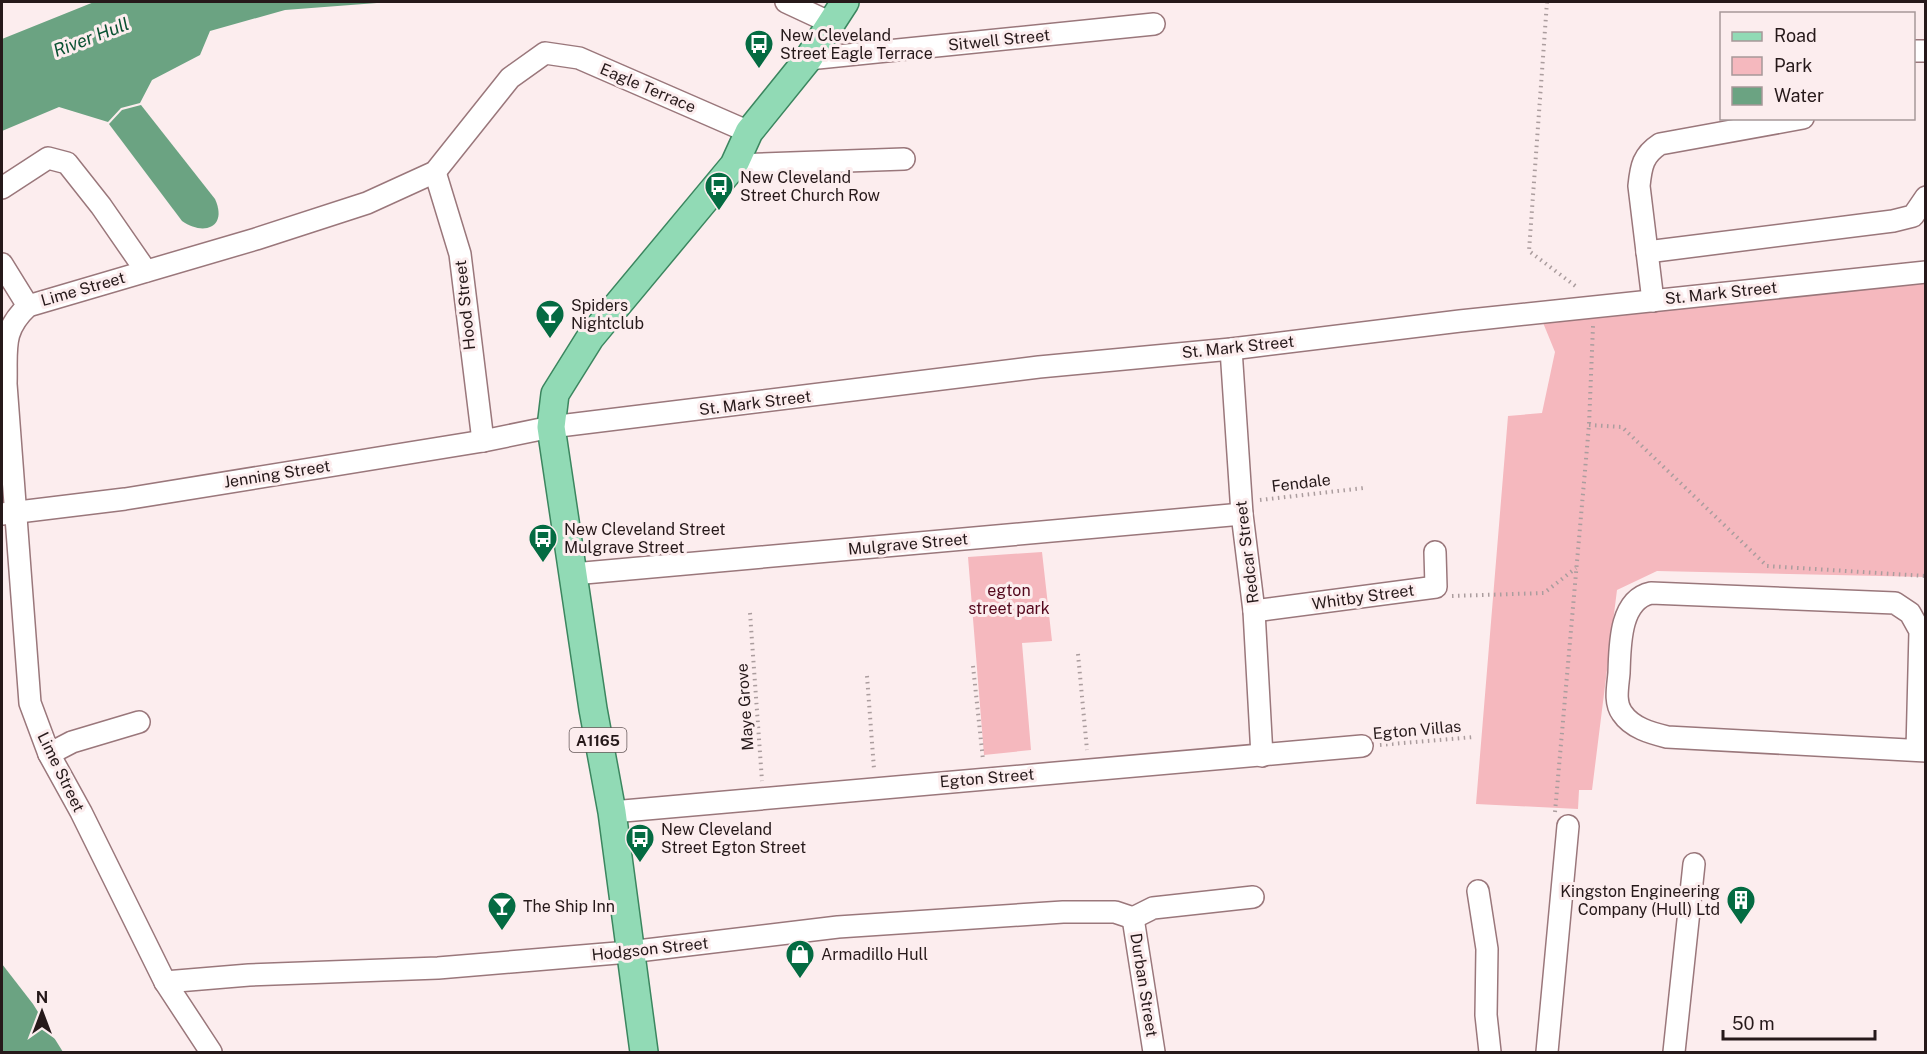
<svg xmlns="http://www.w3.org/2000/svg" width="1927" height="1054" font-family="'Public Sans',sans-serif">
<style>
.green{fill:#f5b8be}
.water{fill:#6ba382}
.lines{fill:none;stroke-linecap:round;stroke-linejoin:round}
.minor-casing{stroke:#9a777b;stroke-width:24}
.major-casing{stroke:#3b865f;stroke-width:30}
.path{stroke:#ab9d9e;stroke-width:4;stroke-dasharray:1.5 4.5;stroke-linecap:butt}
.minor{stroke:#fff;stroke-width:21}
.major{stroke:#91dab5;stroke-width:27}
.labels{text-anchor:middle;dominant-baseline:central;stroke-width:6;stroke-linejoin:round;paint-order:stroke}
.shield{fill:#fcedee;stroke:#66595a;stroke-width:1.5}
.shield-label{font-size:15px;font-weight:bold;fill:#26191a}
.poi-label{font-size:16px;fill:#26191a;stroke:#fcedee;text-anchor:start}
.street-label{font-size:16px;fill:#26191a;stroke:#fcedee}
.park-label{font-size:16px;fill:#54081d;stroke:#fcedee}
.water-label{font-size:18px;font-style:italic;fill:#095131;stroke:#fcedee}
</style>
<rect width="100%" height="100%" fill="#fcedee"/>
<g class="green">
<path d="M 1925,272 L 1925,577 L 1657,571 L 1617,590 L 1592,790 L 1579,790 L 1578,809 L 1476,804 L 1508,416 L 1542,413 L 1555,352 L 1537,308 Z"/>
<path d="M 1042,552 L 1052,641 L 1022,643 L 1031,750 L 984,755 L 968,557 Z"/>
</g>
<g class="water">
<path d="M 94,2 L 390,2 L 285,10 L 210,31 L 200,55 L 152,80 L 140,103 L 121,108 L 108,122 L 59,107 L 2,131 L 2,39 Z"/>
<path d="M 141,105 L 215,199 C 228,228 203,236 182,221 L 109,124 L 122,110 Z"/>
<path d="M 2,964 L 33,1004 L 63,1052 L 2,1052 Z"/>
</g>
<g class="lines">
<g class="minor-casing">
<g id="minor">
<path d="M 786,2 L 831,23"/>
<path d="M 1914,51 L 1926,51"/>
<path d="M 808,59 L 1154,24"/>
<path d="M 734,165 L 904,159"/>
<path d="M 435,172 L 460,254 L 483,441"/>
<path d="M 2,188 L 48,158 L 67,163 L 101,206 L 146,271"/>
<path d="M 1647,252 L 1893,221 L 1913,216 L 1926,197"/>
<path d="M 2,264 L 28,306"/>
<path d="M 1653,301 L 1639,186 C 1641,166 1643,155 1660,144 L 1803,118"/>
<path d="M 1231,349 L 1242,514 L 1254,611 L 1262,756"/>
<path d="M 2,514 L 125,499 L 483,441 L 551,427 L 1039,367 L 1231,349 L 1460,321 L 1926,272"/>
<path d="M 573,574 L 1242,514"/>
<path d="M 1254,611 L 1436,587 L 1435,552"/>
<path d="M 1917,750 L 1920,631 L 1910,613 L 1895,603 L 1651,593 C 1619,600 1620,647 1619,673 C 1618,686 1614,702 1622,713 C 1632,728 1651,733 1667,737 L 1926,751"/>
<path d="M 49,754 L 72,742 L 139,722"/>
<path d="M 612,812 L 1362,746"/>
<path d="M 1478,891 L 1487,949 L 1486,1015 L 1490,1052"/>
<path d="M 1133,918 L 1154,1052"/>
<path d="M 1133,918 L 1153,908 L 1253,897"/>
<path d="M 165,982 L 249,975 L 438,968 L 629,952 L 838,927 L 1063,912 L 1115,912 L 1133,918"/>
<path d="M 211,1052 L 165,982 L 81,812 L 49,754 L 30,703 L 6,384 C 7,349 1,331 28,306 L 256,239 L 367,203 L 435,172 L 510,78 L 545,53 L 579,58 L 749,132"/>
<path d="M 1547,1052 L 1568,826"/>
<path d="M 1674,1052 L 1694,864"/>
</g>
</g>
<g class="major-casing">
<path id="major" d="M 644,1052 L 612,812 L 593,709 L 551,427 L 555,394 L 590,338 L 734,165 L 749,132 L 808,59 L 845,2"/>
</g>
<g class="path">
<path d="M 1547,2 L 1529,251 L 1578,288"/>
<path d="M 1589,425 L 1622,427 L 1767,566 L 1926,576"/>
<path d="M 1260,500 L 1364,488"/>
<path d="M 1452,596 L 1544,593 L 1576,568"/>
<path d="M 750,613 L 762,781"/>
<path d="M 1078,654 L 1087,750"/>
<path d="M 973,666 L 983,760"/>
<path d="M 867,676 L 874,769"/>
<path d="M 1380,745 L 1474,737"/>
<path d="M 1555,812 L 1589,425 L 1593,326"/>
</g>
<use href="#minor" class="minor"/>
<use href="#major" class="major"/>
</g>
<defs>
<g id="bus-pin" transform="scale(1.5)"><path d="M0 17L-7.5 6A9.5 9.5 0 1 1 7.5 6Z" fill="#046b42" stroke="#fcedee"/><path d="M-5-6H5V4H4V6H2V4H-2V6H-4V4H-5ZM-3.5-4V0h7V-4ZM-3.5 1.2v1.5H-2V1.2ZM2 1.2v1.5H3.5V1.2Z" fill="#fff"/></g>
<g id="bar-pin" transform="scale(1.5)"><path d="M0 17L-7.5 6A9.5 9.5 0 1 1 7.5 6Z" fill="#046b42" stroke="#fcedee"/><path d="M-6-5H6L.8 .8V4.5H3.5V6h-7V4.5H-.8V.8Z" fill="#fff"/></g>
<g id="building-pin" transform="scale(1.5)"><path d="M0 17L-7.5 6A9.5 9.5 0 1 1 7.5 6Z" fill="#046b42" stroke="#fcedee"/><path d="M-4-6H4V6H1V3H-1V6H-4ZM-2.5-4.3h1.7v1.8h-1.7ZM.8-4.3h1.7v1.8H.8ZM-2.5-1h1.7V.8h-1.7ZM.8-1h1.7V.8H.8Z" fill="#fff"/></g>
<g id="shop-pin" transform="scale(1.5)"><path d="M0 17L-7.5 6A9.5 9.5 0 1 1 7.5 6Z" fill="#046b42" stroke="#fcedee"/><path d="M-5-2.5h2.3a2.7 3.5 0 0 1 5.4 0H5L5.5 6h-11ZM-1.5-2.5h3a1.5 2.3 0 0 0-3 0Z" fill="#fff"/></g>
</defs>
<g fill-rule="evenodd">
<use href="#bus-pin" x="759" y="44"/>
<use href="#bus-pin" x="719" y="186"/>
<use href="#bar-pin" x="550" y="314"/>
<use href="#bus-pin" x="543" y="538"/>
<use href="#bus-pin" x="640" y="838"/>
<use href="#building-pin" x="1741" y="900"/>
<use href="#bar-pin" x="502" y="906"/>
<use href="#shop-pin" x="800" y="954"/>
</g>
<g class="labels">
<rect class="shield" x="569.5" y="728" width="57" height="24" rx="4.5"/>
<g class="shield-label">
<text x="598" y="740">A1165</text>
</g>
<g class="poi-label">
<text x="780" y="35">New Cleveland<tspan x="780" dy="18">Street Eagle Terrace</tspan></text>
<text x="740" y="177">New Cleveland<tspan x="740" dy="18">Street Church Row</tspan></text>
<text x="571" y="305">Spiders<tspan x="571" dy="18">Nightclub</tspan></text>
<text x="564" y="529">New Cleveland Street<tspan x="564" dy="18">Mulgrave Street</tspan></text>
<text x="661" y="829">New Cleveland<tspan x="661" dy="18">Street Egton Street</tspan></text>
<text x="1720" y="891" text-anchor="end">Kingston Engineering<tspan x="1720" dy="18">Company (Hull) Ltd</tspan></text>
<text x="523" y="906">The Ship Inn</text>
<text x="821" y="954">Armadillo Hull</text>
</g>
<g class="street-label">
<text transform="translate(999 40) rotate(-6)">Sitwell Street</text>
<text transform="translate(648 88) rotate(23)">Eagle Terrace</text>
<text transform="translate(83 289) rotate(-16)">Lime Street</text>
<text transform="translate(1721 293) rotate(-6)">St. Mark Street</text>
<text transform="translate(465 305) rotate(-96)">Hood Street</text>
<text transform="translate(1238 347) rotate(-6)">St. Mark Street</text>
<text transform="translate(755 403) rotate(-7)">St. Mark Street</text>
<text transform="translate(277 474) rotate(-9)">Jenning Street</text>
<text transform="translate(1301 483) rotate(-7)">Fendale</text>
<text transform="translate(908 544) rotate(-5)">Mulgrave Street</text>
<text transform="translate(1247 552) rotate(-97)">Redcar Street</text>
<text transform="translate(1363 597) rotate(-8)">Whitby Street</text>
<text transform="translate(745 707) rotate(-94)">Maye Grove</text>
<text transform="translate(1417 730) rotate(-5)">Egton Villas</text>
<text transform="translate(61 772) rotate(64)">Lime Street</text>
<text transform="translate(987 778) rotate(-5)">Egton Street</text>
<text transform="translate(650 949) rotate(-6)">Hodgson Street</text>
<text transform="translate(1144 985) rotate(81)">Durban Street</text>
</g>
<g class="park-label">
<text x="1009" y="590">egton<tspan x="1009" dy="18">street park</tspan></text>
</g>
<g class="water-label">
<text transform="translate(91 37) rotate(-21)">River Hull</text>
</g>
</g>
<rect width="1927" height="1054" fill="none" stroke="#26191a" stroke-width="6"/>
<rect x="1720" y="12" width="195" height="108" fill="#fcedee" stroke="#a69899" stroke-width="1.5"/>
<rect x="1732" y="32" width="30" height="9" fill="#91dab5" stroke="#a69899" stroke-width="1.5"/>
<text x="1774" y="42" font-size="18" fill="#26191a">Road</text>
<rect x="1732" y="57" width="30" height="18" fill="#f5b8be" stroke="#a69899" stroke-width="1.5"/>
<text x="1774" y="72" font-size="18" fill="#26191a">Park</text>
<rect x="1732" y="87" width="30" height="18" fill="#6ba382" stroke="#a69899" stroke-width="1.5"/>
<text x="1774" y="102" font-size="18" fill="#26191a">Water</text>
<g transform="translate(42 1012)" stroke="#fcedee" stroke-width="4.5" paint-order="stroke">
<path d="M0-4.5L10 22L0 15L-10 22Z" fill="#26191a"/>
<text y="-9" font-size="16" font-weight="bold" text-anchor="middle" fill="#26191a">N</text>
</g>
<path d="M1723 1030v9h152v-9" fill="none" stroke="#26191a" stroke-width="3"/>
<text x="1732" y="1030" font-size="18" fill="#26191a" stroke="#fcedee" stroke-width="4.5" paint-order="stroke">50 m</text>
</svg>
